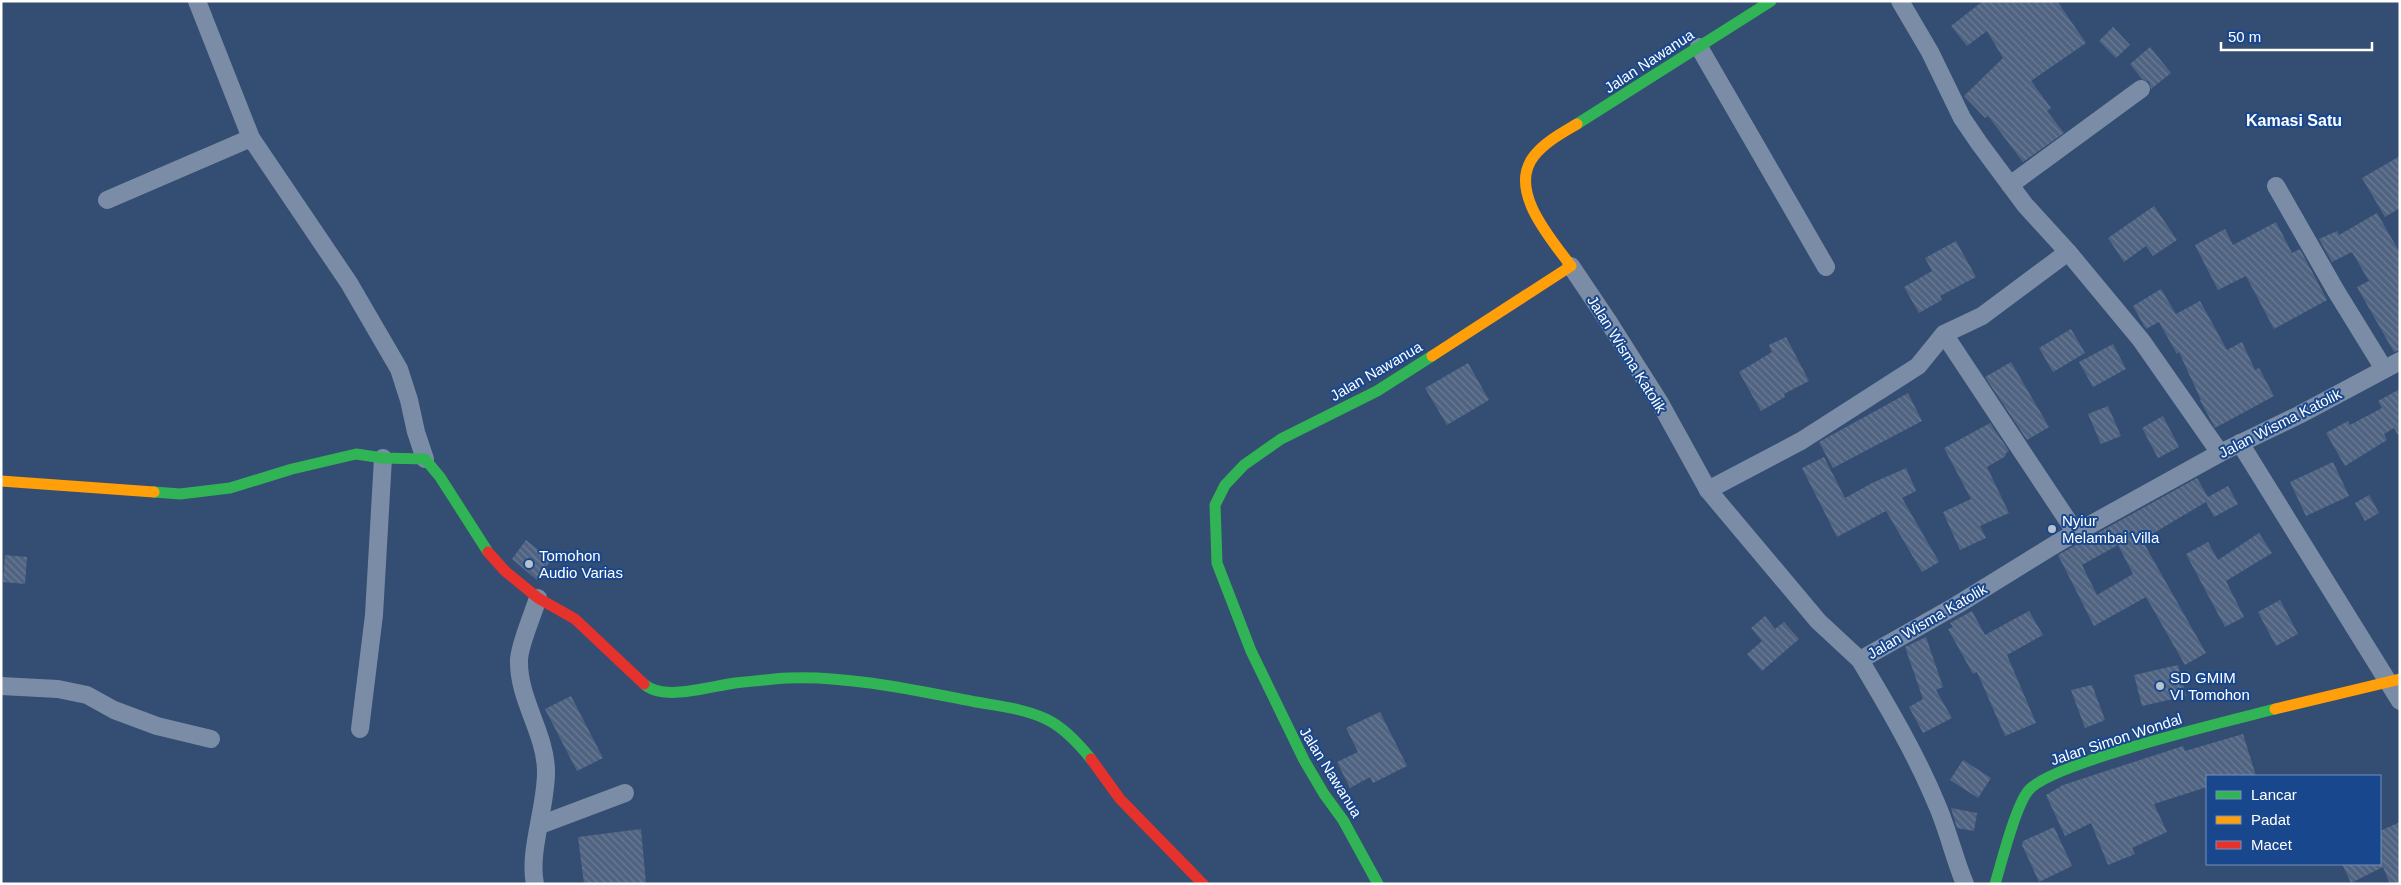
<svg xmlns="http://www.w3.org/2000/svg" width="2401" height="885" font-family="Helvetica,sans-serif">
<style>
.building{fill:url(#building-back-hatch);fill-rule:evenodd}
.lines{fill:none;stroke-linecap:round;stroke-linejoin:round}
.street{stroke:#7b8da6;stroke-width:18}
.fast{stroke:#30b455;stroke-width:11}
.slow{stroke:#ff9f0a;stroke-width:11}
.jam{stroke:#e5322d;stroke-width:11}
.poi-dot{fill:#b8c1ce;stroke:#19478d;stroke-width:2}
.labels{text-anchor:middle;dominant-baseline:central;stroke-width:4;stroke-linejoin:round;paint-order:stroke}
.street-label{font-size:15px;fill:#fff;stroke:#19478d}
.poi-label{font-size:15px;fill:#fff;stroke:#19478d;text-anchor:start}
.neighbourhood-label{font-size:16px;font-weight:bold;fill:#fff;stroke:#19478d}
</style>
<defs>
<pattern id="building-back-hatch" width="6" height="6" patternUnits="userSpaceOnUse" patternTransform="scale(1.25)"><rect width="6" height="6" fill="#506482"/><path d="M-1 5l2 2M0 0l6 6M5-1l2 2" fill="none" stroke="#6a7b95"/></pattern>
</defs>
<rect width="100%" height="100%" fill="#344d72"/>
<g class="building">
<path d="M 1983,1 L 2057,1 L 2086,43 L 2031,81 L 2051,108 L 2047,111 L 2064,133 L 2023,162 L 1988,116 L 1985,118 L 1964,96 L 2003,58 L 1987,31 L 1967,46 L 1951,26 Z"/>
<path d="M 2113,27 L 2130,45 L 2116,58 L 2099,41 Z"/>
<path d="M 2150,47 L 2171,73 L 2151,89 L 2149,82 L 2142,79 L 2130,64 Z"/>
<path d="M 2400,156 L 2400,208 L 2385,217 L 2362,178 Z"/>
<path d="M 2154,206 L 2177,240 L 2153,256 L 2146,246 L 2124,262 L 2108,238 Z"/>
<path d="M 2377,213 L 2400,253 L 2400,350 L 2394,352 L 2357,287 L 2369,281 L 2352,252 L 2332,262 L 2319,239 L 2337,231 L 2339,235 Z"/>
<path d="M 2276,222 L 2292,253 L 2300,249 L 2327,300 L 2274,329 L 2246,276 L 2218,290 L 2195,245 L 2225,229 L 2233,245 Z"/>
<path d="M 1956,241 L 1976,277 L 1940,296 L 1942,300 L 1919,313 L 1904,287 L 1932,271 L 1925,258 Z"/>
<path d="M 2161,289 L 2176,314 L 2200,301 L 2227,350 L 2242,342 L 2255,370 L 2259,368 L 2274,396 L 2215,428 L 2200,400 L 2201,400 L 2179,352 L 2177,354 L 2159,322 L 2146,329 L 2133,306 Z"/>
<path d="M 2071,329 L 2085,353 L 2053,372 L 2039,348 Z"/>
<path d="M 1786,337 L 1809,381 L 1784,394 L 1785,397 L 1761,411 L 1739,372 L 1772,352 L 1769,345 Z"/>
<path d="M 2113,344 L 2126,369 L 2093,387 L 2079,362 Z"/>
<path d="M 2011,362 L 2049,427 L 2027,440 L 1985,377 Z"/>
<path d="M 1468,363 L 1489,400 L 1447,425 L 1425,388 Z"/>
<path d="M 2400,389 L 2400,438 L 2394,428 L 2384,434 L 2387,440 L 2345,466 L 2326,433 L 2348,421 L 2350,425 L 2382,408 L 2378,401 Z"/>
<path d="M 1908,393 L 1922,421 L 1833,468 L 1819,442 Z"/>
<path d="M 2108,406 L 2121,436 L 2101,444 L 2088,414 Z"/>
<path d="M 2163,416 L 2179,447 L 2158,458 L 2142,428 Z"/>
<path d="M 1990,423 L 2009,451 L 2005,454 L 2006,456 L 1987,467 L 2009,513 L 1980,526 L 1986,538 L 1960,550 L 1943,512 L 1971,499 L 1944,448 Z"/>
<path d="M 1824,457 L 1845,498 L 1872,483 L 1906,468 L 1916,491 L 1902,498 L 1939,562 L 1922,572 L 1886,511 L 1837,537 L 1802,468 Z"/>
<path d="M 2333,462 L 2349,496 L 2306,516 L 2290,482 Z"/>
<path d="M 2197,478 L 2208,497 L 2228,486 L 2238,504 L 2214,517 L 2206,502 L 2142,540 L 2206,653 L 2185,665 L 2146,597 L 2094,626 L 2058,555 ZM 2118,545 L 2133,574 L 2097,595 L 2082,565 Z"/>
<path d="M 2369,495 L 2379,513 L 2365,521 L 2355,503 Z"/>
<path d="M 2259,533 L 2272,553 L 2226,581 L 2244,617 L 2225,627 L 2186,554 L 2208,542 L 2218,560 Z"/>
<path d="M 526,540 L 551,560 L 537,580 L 512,559 Z"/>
<path d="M 5,555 L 27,557 L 25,584 L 3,582 Z"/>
<path d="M 2280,600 L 2298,634 L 2276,646 L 2258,612 Z"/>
<path d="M 1972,611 L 1985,635 L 2029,611 L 2043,635 L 2007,655 L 2036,723 L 2005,736 L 1977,672 L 1973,674 L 1948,629 L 1953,627 L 1950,623 Z"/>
<path d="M 1765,616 L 1775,629 L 1784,622 L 1799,639 L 1762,671 L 1747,654 L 1762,641 L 1751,628 Z"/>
<path d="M 1926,637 L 1943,687 L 1936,690 L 1952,718 L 1923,733 L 1909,707 L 1923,699 L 1905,647 Z"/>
<path d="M 2178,665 L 2186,696 L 2142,706 L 2134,675 Z"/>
<path d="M 2092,685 L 2105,720 L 2085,728 L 2071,690 Z"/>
<path d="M 571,696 L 603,758 L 577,771 L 545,709 Z"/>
<path d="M 1380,712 L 1407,766 L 1373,783 L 1370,777 L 1350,788 L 1337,762 L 1358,752 L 1346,728 Z"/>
<path d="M 2243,734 L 2256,776 L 2207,776 L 2207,787 L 2154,804 L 2167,832 L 2132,848 L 2135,854 L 2108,865 L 2091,823 L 2065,836 L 2046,795 L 2063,785 L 2183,746 L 2185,751 Z"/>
<path d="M 1963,760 L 1991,778 L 1978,798 L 1950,780 Z"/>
<path d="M 1951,808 L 1977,813 L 1974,831 L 1957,828 Z"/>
<path d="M 2400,822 L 2400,884 L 2390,884 L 2383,867 L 2351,883 L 2342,864 L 2381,864 L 2380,831 Z"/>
<path d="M 2054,827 L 2072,866 L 2039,882 L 2022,845 L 2023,841 Z"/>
<path d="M 641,829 L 646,884 L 584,884 L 578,837 Z"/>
</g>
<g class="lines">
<g class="street">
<path d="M 197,1 L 251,138 L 349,283 L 399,369 L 409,400 L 416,432 L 425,459"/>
<path d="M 1699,47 L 1826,267"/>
<path d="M 2010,185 L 2141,89"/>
<path d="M 2276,186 L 2336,291 L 2384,369"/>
<path d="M 107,200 L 251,138"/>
<path d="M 2068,252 L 2141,340 L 2220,453"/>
<path d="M 1571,266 L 1608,321 L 1660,403 L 1708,490 L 1818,621 L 1860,660 L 1957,605 L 2059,542 L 2220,453 L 2299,415 L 2400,361"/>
<path d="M 1944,334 L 2076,533"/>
<path d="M 2240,443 L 2400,701"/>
<path d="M 1708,490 L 1801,441 L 1918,366 L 1944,334 L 1982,316 L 2068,252 L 2025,205 L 1979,143 L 1962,118 L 1930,52 L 1900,1"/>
<path d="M 1860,660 C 1888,707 1916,754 1937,805 C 1948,830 1954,858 1965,884"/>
<path d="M 1,686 L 58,689 L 87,695 L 114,710 L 157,726 L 211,739"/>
<path d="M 360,729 L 374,615 L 383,458"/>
<path d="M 540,825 L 625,793"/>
<path d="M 535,884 C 528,851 547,805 546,770 C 545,732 518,699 519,660 C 519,646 533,614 538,598"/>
</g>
<g class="fast">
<path d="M 1577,124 L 1771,1"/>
<path d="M 154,492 L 180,494 L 230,488 L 292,469 L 356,454 L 383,458 L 425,459 L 440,477 L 488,552"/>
<path d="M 644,684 C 663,702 711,686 735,683 C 753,681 771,679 788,678 C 846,675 919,691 976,702 C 999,706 1025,709 1046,719 C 1063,727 1079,744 1091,759"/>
<path d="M 1378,884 L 1343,820 L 1324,794 L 1304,760 L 1251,651 L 1217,563 L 1215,505 L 1225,485 L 1244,465 L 1281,439 L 1377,391 L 1432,356"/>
<path d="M 1995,884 C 2002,861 2015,808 2028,791 C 2049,763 2233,720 2275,709"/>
</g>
<g class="slow">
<path d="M 1432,356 L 1571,266 C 1551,239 1507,190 1534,156 C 1545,142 1562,133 1577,124"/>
<path d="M 1,481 L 154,492"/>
<path d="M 2275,709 L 2400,679"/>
</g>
<g class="jam">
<path d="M 488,552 L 505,571 L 538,598 L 575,619 L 644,684"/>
<path d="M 1091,759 L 1120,799 L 1203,884"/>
</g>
</g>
<g class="poi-dot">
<circle cx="2052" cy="529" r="5"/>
<circle cx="529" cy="564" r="5"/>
<circle cx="2160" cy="686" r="5"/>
</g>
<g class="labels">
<g class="street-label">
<text transform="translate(1649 61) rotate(-33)">Jalan Nawanua</text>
<text transform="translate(1627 354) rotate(58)">Jalan Wisma Katolik</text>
<text transform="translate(1376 371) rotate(-30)">Jalan Nawanua</text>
<text transform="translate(2280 423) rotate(-27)">Jalan Wisma Katolik</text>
<text transform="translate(1927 621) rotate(-30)">Jalan Wisma Katolik</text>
<text transform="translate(2116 739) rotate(-18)">Jalan Simon Wondal</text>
<text transform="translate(1331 772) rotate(58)">Jalan Nawanua</text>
</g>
<g class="poi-label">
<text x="2062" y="520">Nyiur<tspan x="2062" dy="17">Melambai Villa</tspan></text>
<text x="539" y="555">Tomohon<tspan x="539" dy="17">Audio Varias</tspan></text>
<text x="2170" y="677">SD GMIM<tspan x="2170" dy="17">VI Tomohon</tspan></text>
</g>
<g class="neighbourhood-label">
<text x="2294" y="120">Kamasi Satu</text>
</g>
</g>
<rect width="2401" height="885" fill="none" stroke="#ffffff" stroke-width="5"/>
<rect x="2206" y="775" width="175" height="90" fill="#19478d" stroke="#7591bb"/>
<rect x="2216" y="791" width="25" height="8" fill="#30b455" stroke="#7591bb"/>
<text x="2251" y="800" font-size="15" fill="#ffffff">Lancar</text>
<rect x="2216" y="816" width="25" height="8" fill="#ff9f0a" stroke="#7591bb"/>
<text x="2251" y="825" font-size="15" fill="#ffffff">Padat</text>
<rect x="2216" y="841" width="25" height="8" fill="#e5322d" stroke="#7591bb"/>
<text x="2251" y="850" font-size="15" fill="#ffffff">Macet</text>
<path d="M2221 42v8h151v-8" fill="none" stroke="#ffffff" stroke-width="2.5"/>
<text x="2228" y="42" font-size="15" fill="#ffffff" stroke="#19478d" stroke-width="4" paint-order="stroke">50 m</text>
</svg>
